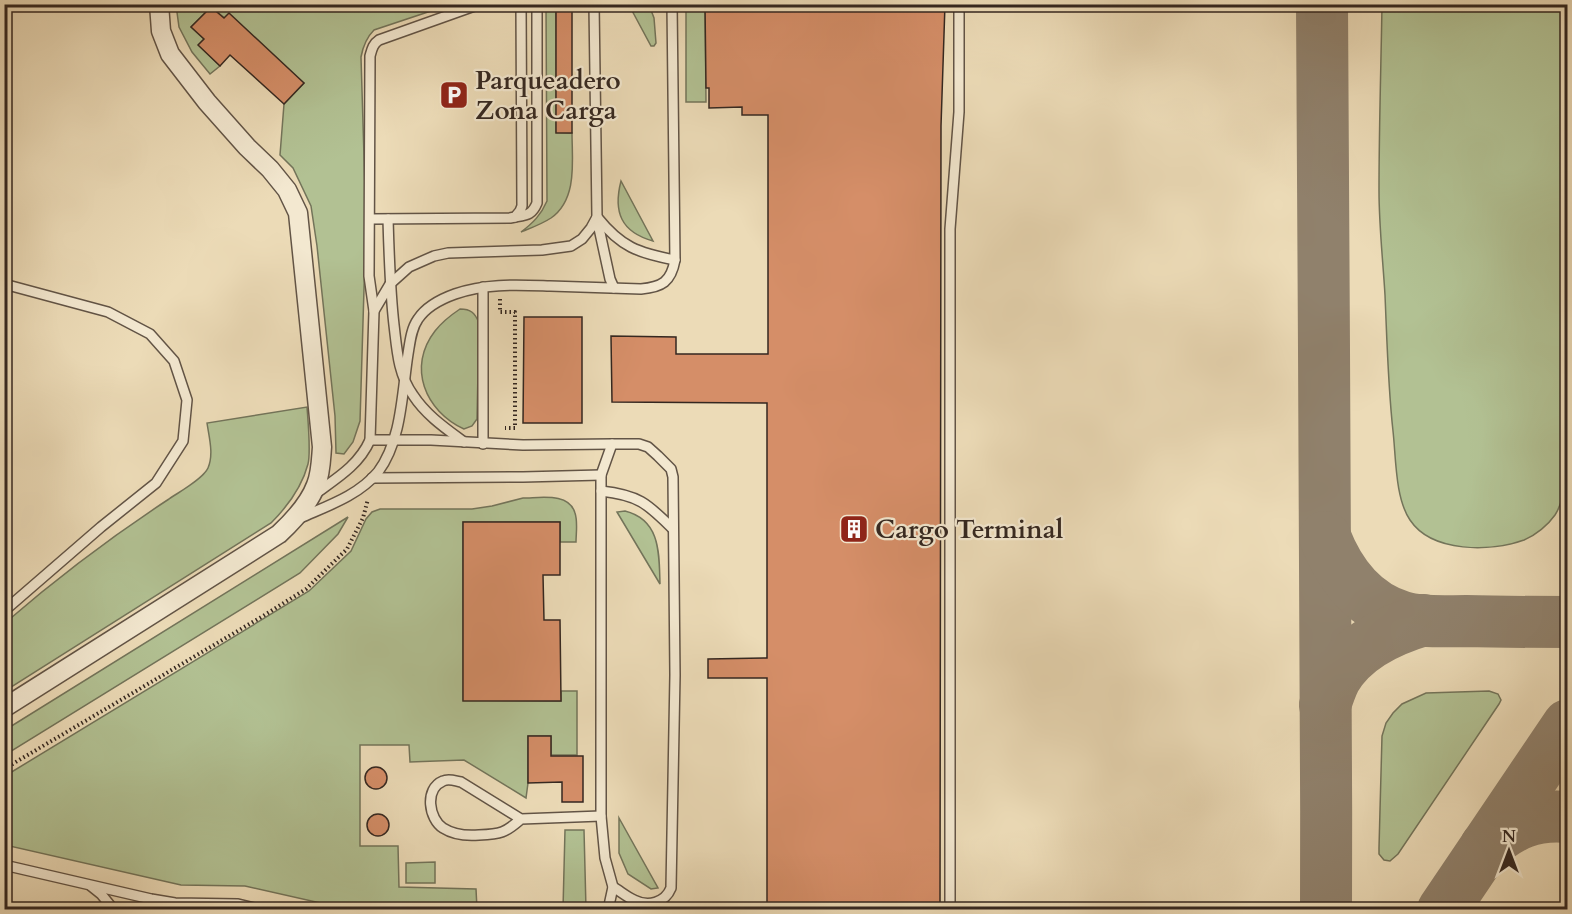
<svg xmlns="http://www.w3.org/2000/svg" width="1572" height="914" font-family="Cardo,serif">
<style>
.green{fill:#b2c193;stroke:#73745a;stroke-width:1.5}
.lines{fill:none;stroke-linecap:round;stroke-linejoin:round}
.taxiway{stroke:#90816c;stroke-width:52}
.building{fill:#d58e68;stroke:#342720;stroke-width:1.5}
.lane-casing{stroke:#625446;stroke-width:12}
.street-casing{stroke:#625446;stroke-width:21}
.path{stroke:#342720;stroke-width:4;stroke-dasharray:1.5 3;stroke-linecap:butt}
.lane{stroke:#f3e8d0;stroke-width:9}
.street{stroke:#f3e8d0;stroke-width:18}
.labels{text-anchor:middle;dominant-baseline:central;stroke-width:4.5;stroke-linejoin:round;paint-order:stroke}
.poi-label{font-size:26px;font-weight:bold;fill:#342720;stroke:#f3e8d0;text-anchor:start}
</style>
<rect width="100%" height="100%" fill="#ecdbb7"/>
<filter id="stains"><feTurbulence type="fractalNoise" baseFrequency=".00333" numOctaves="4"/><feColorMatrix values="0 0 0 0 .2 0 0 0 0 .09 0 0 0 0 .02 0 0 0 .5 -.17"/></filter>
<radialGradient id="worn" r=".72"><stop offset=".6" stop-color="#630" stop-opacity="0"/><stop offset="1" stop-color="#630" stop-opacity=".3"/></radialGradient>
<g class="green">
<path d="M 176,5 L 449,5 L 374,30 C 366,38 363,46 361,57 L 366,223 L 360,421 L 353,442 L 344,454 L 336,453 L 335,416 L 317,246 L 311,206 L 293,168 L 280,155 L 284,104 L 304,83 L 211,7 L 191,27 L 204,39 L 199,45 L 220,66 L 210,74 L 192,52 L 179,27 Z"/>
<path d="M 546,5 L 556,5 L 556,132 L 572,133 C 572,160 578,199 551,218 C 542,224 531,228 521,232 C 533,223 541,215 547,201 Z"/>
<path d="M 629,5 L 649,5 L 654,18 L 656,43 L 654,46 L 651,46 Z"/>
<path d="M 686,5 L 705,5 L 706,102 L 686,102 Z"/>
<path d="M 1382,5 L 1567,5 L 1567,467 C 1566,483 1564,501 1555,515 C 1548,525 1536,535 1524,540 C 1491,552 1432,553 1410,520 C 1395,498 1396,457 1393,431 C 1388,386 1387,341 1385,295 C 1383,261 1379,226 1379,191 C 1379,129 1381,67 1382,5 Z"/>
<path d="M 621,181 L 653,241 C 621,232 613,212 621,181 Z"/>
<path d="M 460,309 C 471,309 475,313 479,323 L 477,419 L 472,426 L 464,429 C 425,411 407,367 435,331 C 442,322 451,315 460,309 Z"/>
<path d="M 307,407 C 308,421 311,452 308,464 C 302,487 287,507 271,523 L 5,691 L 5,623 C 57,578 111,537 169,499 C 179,492 203,479 208,468 C 214,454 209,437 207,423 Z"/>
<path d="M 523,498 C 540,498 569,492 575,513 C 578,522 576,533 576,542 L 560,542 L 560,522 L 463,522 L 463,700 L 561,701 L 561,691 L 577,691 L 577,755 L 551,755 L 551,736 L 528,736 L 528,783 L 526,798 L 464,760 L 410,762 L 409,745 L 360,745 L 360,846 L 398,846 L 399,887 L 476,889 L 477,909 L 347,909 L 245,886 L 181,885 L 5,845 L 5,776 L 309,591 L 351,551 L 366,519 L 372,512 L 380,509 L 472,509 L 492,506 Z"/>
<path d="M 625,511 C 661,520 659,554 660,584 L 617,512 Z"/>
<path d="M 348,517 L 338,534 L 300,573 L 5,755 L 5,730 Z"/>
<path d="M 1489,691 L 1498,694 L 1501,700 L 1499,704 L 1398,854 L 1390,861 L 1384,860 L 1379,854 L 1379,848 L 1382,736 L 1386,723 L 1393,713 L 1402,704 L 1426,693 Z"/>
<path d="M 619,818 L 658,888 L 651,889 L 628,874 L 619,853 Z"/>
<path d="M 565,830 L 584,830 L 586,909 L 563,909 Z"/>
<path d="M 435,862 L 435,883 L 406,883 L 406,863 Z"/>
</g>
<g class="lines">
<g class="taxiway">
<path d="M 1322,4 C 1323,306 1327,608 1326,910"/>
<path d="M 1325,537 C 1339,573 1362,605 1402,617 C 1422,623 1445,621 1466,621 C 1500,622 1534,622 1568,622"/>
<path d="M 1325,705 C 1328,696 1331,687 1335,679 C 1354,646 1390,630 1424,620"/>
<path d="M 1486,846 C 1512,824 1533,814 1568,817"/>
<path d="M 1443,910 L 1568,725"/>
</g>
</g>
<g class="building">
<rect x="556" y="4" width="16" height="129"/>
<path d="M 705,4 L 945,4 L 941,126 L 940,909 L 767,909 L 767,678 L 708,678 L 708,659 L 767,658 L 767,403 L 612,402 L 611,336 L 676,337 L 676,354 L 768,354 L 768,115 L 742,115 L 742,107 L 709,108 L 709,88 L 706,88 Z"/>
<path d="M 211,7 L 224,18 L 229,13 L 304,83 L 284,104 L 230,55 L 220,66 L 198,45 L 204,39 L 191,27 Z"/>
<path d="M 524,317 L 582,317 L 582,423 L 523,423 Z"/>
<path d="M 463,522 L 560,522 L 560,575 L 543,575 L 544,620 L 560,620 L 561,701 L 463,701 Z"/>
<path d="M 528,736 L 551,736 L 551,756 L 583,756 L 583,802 L 562,802 L 562,782 L 528,783 Z"/>
<circle cx="376" cy="778" r="11"/>
<circle cx="378" cy="825" r="11"/>
</g>
<g class="lines">
<g class="lane-casing">
<g id="lane">
<path d="M 515,217 C 527,215 532,215 537,203 L 537,4"/>
<path d="M 597,217 C 621,247 638,253 675,260"/>
<path d="M 370,219 L 510,218 L 515,217 L 520,211 L 522,206 L 521,4"/>
<path d="M 388,219 C 389,254 390,290 394,325 C 397,350 398,374 413,395 C 426,415 445,428 464,442"/>
<path d="M 597,219 L 610,279 L 614,288"/>
<path d="M 4,284 L 108,312 L 150,334 L 174,361 L 187,400 L 183,441 L 156,483 L 101,527 L 4,611"/>
<path d="M 483,287 L 483,444"/>
<path d="M 374,311 L 369,276 L 370,56 C 372,49 373,44 379,40 L 480,4"/>
<path d="M 370,440 L 431,440 L 523,445 L 612,444 L 639,444 L 648,447 L 658,456 L 671,469 L 673,477 L 675,675 L 671,888 C 665,903 648,907 634,900 C 627,897 620,891 613,887"/>
<path d="M 372,478 L 523,477 L 601,475"/>
<path d="M 601,491 C 638,495 647,503 673,529"/>
<path d="M 315,494 C 337,478 359,465 370,440 L 374,311 L 390,284 L 409,267 L 434,256 L 448,253 L 542,250 L 571,246 L 582,239 L 591,228 L 597,217 L 594,4"/>
<path d="M 300,518 C 327,506 358,496 378,472 C 402,440 402,392 408,354 C 410,342 411,329 418,319 C 426,307 441,299 455,294 C 486,283 518,285 550,286 C 580,287 611,288 641,289 C 662,287 671,282 675,260 L 672,4"/>
<path d="M 521,819 C 505,833 501,834 479,835 C 467,836 454,835 443,828 C 429,819 424,789 443,781 C 449,778 455,781 461,782 L 521,819 L 601,816"/>
<path d="M 4,865 L 151,899 L 175,903 L 238,904 L 262,910"/>
<path d="M 91,886 L 101,894 L 114,910"/>
<path d="M 608,910 L 613,887 L 605,858 L 601,816 L 601,475 L 612,444"/>
<path d="M 950,910 L 950,229 L 959,112 L 959,4"/>
</g>
</g>
<g class="street-casing">
<path id="street" d="M 4,708 L 279,534 C 294,520 309,504 316,485 C 321,473 321,459 322,447 L 298,213 L 287,190 L 270,169 L 247,147 L 207,102 L 170,54 L 161,31 L 159,4"/>
</g>
<g class="path">
<path d="M 500,299 L 500,312 L 515,312 L 515,428 L 505,428"/>
<path d="M 4,769 L 263,616 L 306,589 L 347,549 L 363,518 L 368,499"/>
</g>
<use href="#lane" class="lane"/>
<use href="#street" class="street"/>
</g>
<defs>
<g id="parking-square" transform="scale(1.5)"><rect x="-9" y="-9" width="18" height="18" rx="4" fill="#8f2418" stroke="#f3e8d0"/><path d="M-3.5-5.5H1a3.5 3.5 0 0 1 0 7H-1V5.5H-3.5ZM-1-3.4V-.6H.8a1.4 1.4 0 0 0 0-2.8Z" fill="#fff"/></g>
<g id="building-square" transform="scale(1.5)"><rect x="-9" y="-9" width="18" height="18" rx="4" fill="#8f2418" stroke="#f3e8d0"/><path d="M-4-6H4V6H1V3H-1V6H-4ZM-2.5-4.3h1.7v1.8h-1.7ZM.8-4.3h1.7v1.8H.8ZM-2.5-1h1.7V.8h-1.7ZM.8-1h1.7V.8H.8Z" fill="#fff"/></g>
</defs>
<g fill-rule="evenodd">
<use href="#parking-square" x="454" y="95"/>
<use href="#building-square" x="854" y="529"/>
</g>
<g class="labels">
<g class="poi-label">
<text x="475" y="80">Parqueadero<tspan x="475" dy="30">Zona Carga</tspan></text>
<text x="875" y="529">Cargo Terminal</text>
</g>
</g>
<rect width="1572" height="914" fill="none" stroke="#ecdbb7" stroke-width="24"/>
<rect x="6" y="6" width="1560" height="902" fill="none" stroke="#342720" stroke-width="3"/>
<rect x="12" y="12" width="1548" height="890" fill="none" stroke="#342720" stroke-width="1.5"/>
<g transform="translate(1509 851)" stroke="#f3e8d0" stroke-width="4.5" paint-order="stroke">
<path d="M0-4.5L10 22L0 15L-10 22Z" fill="#342720"/>
<text y="-9" font-size="16" font-weight="bold" text-anchor="middle" fill="#342720">N</text>
</g>
<rect width="100%" height="100%" filter="url(#stains)"/>
<rect width="100%" height="100%" fill="url(#worn)"/>
</svg>
